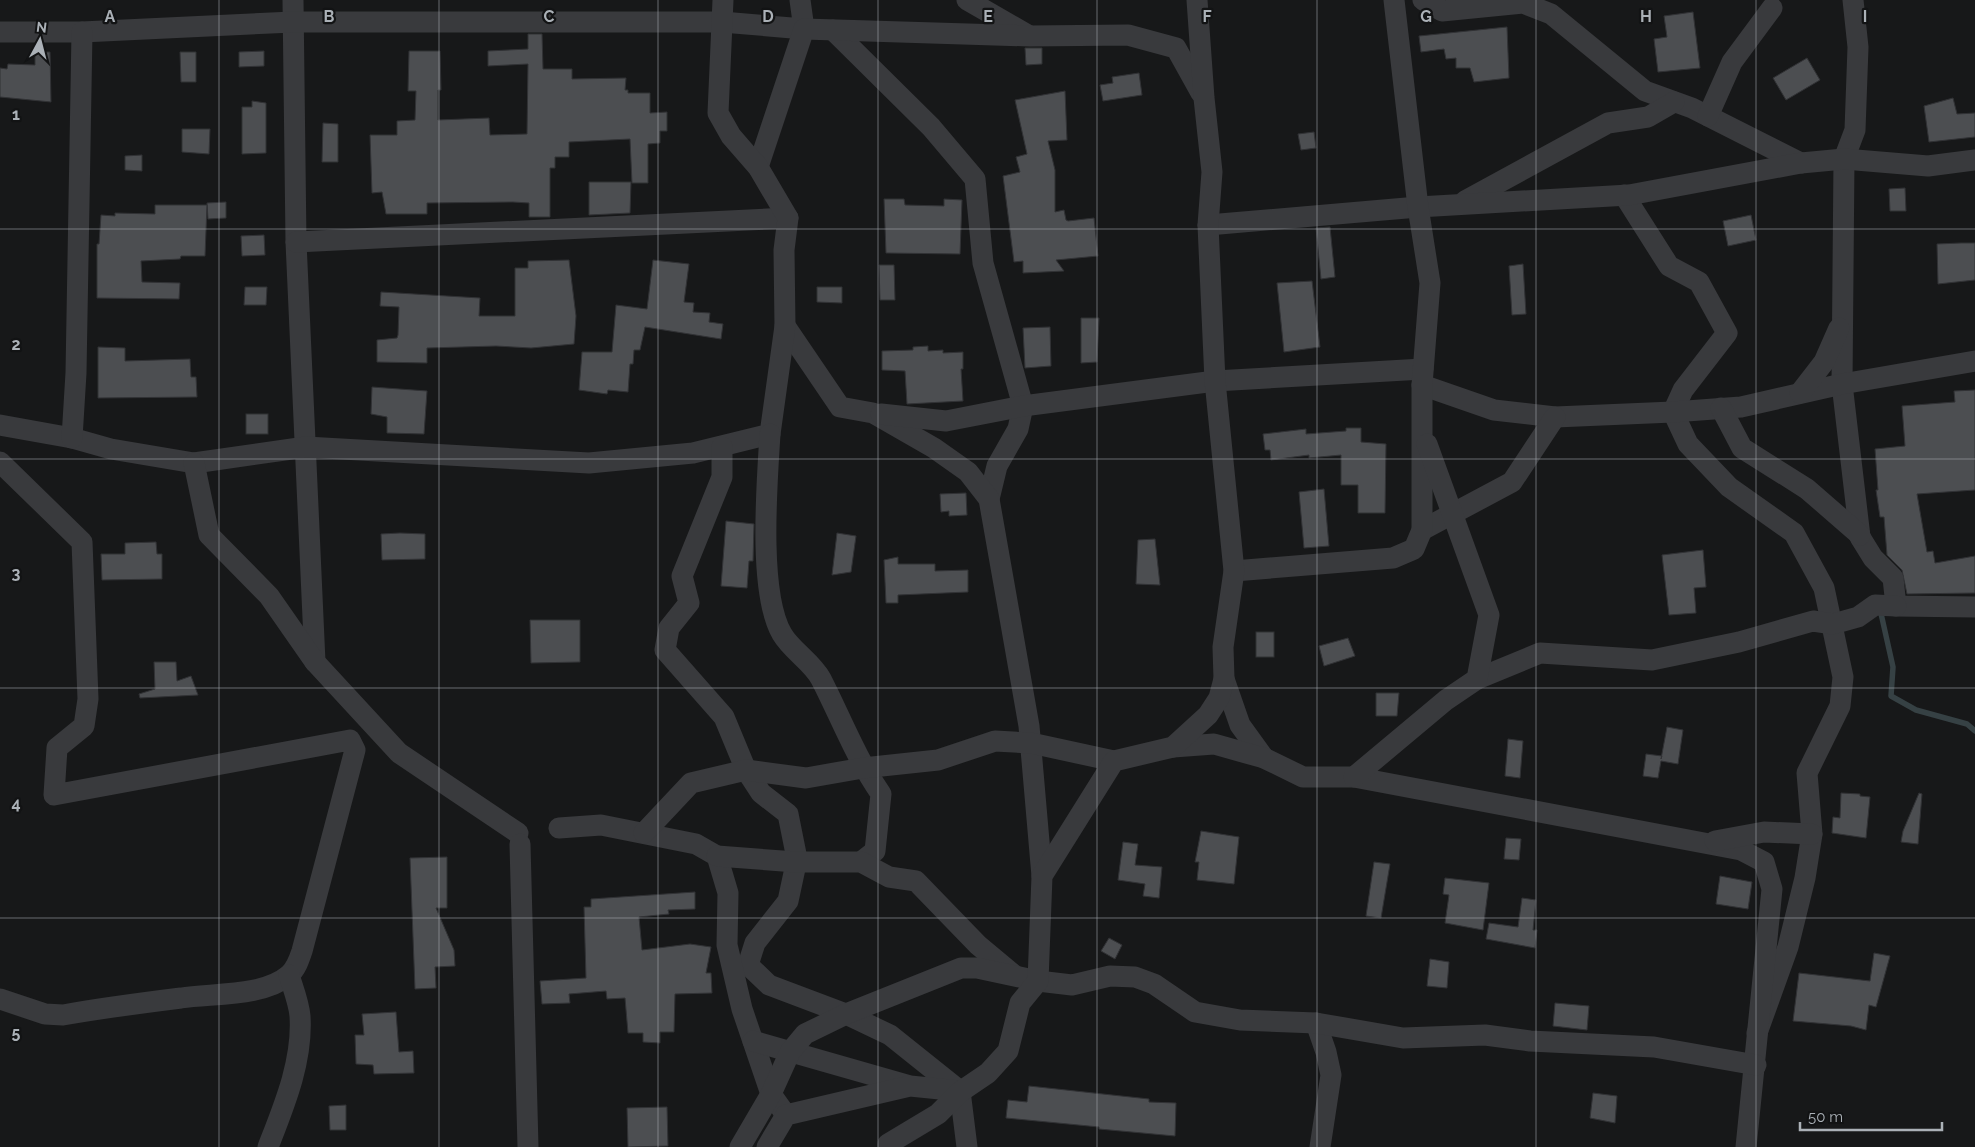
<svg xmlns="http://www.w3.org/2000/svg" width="1975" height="1147" font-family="Raleway,sans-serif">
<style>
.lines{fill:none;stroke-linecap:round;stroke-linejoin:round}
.stream{stroke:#364144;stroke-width:5.5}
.building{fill:#4c4e51;stroke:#313235}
.minor{stroke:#393a3d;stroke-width:21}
.grid{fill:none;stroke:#abb1b7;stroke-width:1;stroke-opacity:0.55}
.grid-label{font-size:16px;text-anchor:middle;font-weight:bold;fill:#abb1b7;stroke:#121314;stroke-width:4.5;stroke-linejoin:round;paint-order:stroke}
</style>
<rect width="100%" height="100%" fill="#171819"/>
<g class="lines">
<path class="stream" d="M 1880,609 L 1893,667 L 1891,696 L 1916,710 L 1967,724 L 1975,731"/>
</g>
<g class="building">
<path d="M 1693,12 L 1700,68 L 1658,72 L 1654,39 L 1667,37 L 1664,16 Z"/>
<path d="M 1507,27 L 1509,78 L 1474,82 L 1470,68 L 1456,68 L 1456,58 L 1446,59 L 1444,49 L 1421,52 L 1419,36 Z"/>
<path d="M 528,34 L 542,34 L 543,69 L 572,69 L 572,79 L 626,78 L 625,90 L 628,90 L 628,93 L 650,93 L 650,113 L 667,112 L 667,131 L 660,131 L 660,143 L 648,144 L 648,183 L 632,183 L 630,139 L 569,142 L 569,157 L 555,157 L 555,168 L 550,168 L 550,217 L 529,217 L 529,203 L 513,202 L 427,203 L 427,214 L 386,214 L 382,192 L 372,193 L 370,135 L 397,135 L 397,121 L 415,120 L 416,91 L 408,91 L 409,51 L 440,51 L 441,90 L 438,90 L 438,120 L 489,118 L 490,135 L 527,134 L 528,64 L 488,66 L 488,51 L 528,49 Z"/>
<path d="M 1025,48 L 1042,48 L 1042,64 L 1026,65 Z"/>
<path d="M 264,51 L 264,66 L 239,67 L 239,52 Z"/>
<path d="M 35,52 L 50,52 L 51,102 L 0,97 L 0,68 L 7,69 L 8,64 L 35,65 Z"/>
<path d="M 180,52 L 196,52 L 196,82 L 181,82 Z"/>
<path d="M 1807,58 L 1820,80 L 1786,100 L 1773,78 Z"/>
<path d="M 1139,73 L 1142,95 L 1103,101 L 1100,85 L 1113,83 L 1112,77 Z"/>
<path d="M 1065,91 L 1067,140 L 1048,141 L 1055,170 L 1055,212 L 1064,210 L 1066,220 L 1068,221 L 1094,218 L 1098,256 L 1056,260 L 1064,271 L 1023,273 L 1023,261 L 1014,262 L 1003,176 L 1020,172 L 1016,157 L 1027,154 L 1015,100 Z"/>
<path d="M 1953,98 L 1957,114 L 1975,113 L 1975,137 L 1929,142 L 1924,106 Z"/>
<path d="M 252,101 L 266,103 L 266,153 L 242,154 L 242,107 L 252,107 Z"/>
<path d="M 323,123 L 338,124 L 338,162 L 322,162 Z"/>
<path d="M 182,129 L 210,129 L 209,154 L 182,152 Z"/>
<path d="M 1314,132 L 1316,148 L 1301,150 L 1298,134 Z"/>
<path d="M 142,155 L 142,171 L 125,170 L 125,156 Z"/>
<path d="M 589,182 L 631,182 L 630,213 L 589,215 Z"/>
<path d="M 1905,188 L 1906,211 L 1890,211 L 1889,189 Z"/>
<path d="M 884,199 L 904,199 L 905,205 L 944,206 L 944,199 L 962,200 L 960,254 L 886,253 Z"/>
<path d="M 226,202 L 226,218 L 208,219 L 207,203 Z"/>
<path d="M 155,205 L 207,205 L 205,256 L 181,256 L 180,259 L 141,261 L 142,282 L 180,283 L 179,299 L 97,298 L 97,244 L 99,244 L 101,215 L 115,216 L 115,213 L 155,214 Z"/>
<path d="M 1751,215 L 1756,240 L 1728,246 L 1723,221 Z"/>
<path d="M 1330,227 L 1335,277 L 1321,279 L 1316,228 Z"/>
<path d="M 264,235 L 265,255 L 242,256 L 241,236 Z"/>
<path d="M 1961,243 L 1975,243 L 1975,280 L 1938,284 L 1937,244 Z"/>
<path d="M 569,260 L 576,316 L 574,344 L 531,348 L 496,346 L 427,348 L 427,363 L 377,362 L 377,340 L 397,338 L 398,335 L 399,307 L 380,306 L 381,292 L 480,298 L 479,316 L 515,316 L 515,268 L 528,268 L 528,261 Z"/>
<path d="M 653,260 L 689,264 L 684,302 L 694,303 L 693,312 L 710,313 L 709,322 L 723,324 L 721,339 L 645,327 L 640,350 L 634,350 L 633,364 L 630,364 L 628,392 L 608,390 L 607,394 L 579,390 L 582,352 L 612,352 L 616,305 L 647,309 Z"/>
<path d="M 1523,264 L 1526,314 L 1512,315 L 1509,266 Z"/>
<path d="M 879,265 L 894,265 L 895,300 L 880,300 Z"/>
<path d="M 1312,281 L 1320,347 L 1284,352 L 1277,283 Z"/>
<path d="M 245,287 L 267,287 L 266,305 L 244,305 Z"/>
<path d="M 817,287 L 842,287 L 842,303 L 817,302 Z"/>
<path d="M 1081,318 L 1099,318 L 1097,362 L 1081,363 Z"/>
<path d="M 1050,327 L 1051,366 L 1025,368 L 1023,328 Z"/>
<path d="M 928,346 L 928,351 L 943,350 L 943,353 L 963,352 L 963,369 L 961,369 L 963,401 L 907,404 L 905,371 L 882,370 L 882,351 L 913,350 L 913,347 Z"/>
<path d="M 98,347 L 125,348 L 125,361 L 190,359 L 191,377 L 196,377 L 197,397 L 98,398 Z"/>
<path d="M 372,387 L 427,391 L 424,434 L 387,433 L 387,417 L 371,414 Z"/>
<path d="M 1975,390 L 1975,490 L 1917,494 L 1927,552 L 1933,551 L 1935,563 L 1975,556 L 1975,593 L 1907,594 L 1902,570 L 1887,555 L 1884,517 L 1880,517 L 1876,490 L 1878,490 L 1875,449 L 1905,446 L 1902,406 L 1955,402 L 1954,391 Z"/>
<rect x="246" y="414" width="22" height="20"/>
<path d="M 1346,428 L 1361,428 L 1361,442 L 1386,444 L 1385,513 L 1358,513 L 1358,485 L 1341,485 L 1341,455 L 1309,458 L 1309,455 L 1271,460 L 1270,450 L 1265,450 L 1263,434 L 1306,429 L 1306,434 L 1346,431 Z"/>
<path d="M 1324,489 L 1329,546 L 1304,548 L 1299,492 Z"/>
<path d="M 966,493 L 967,515 L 949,516 L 949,511 L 941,512 L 940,494 Z"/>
<path d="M 726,521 L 754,524 L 753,561 L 749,561 L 747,588 L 721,586 Z"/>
<path d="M 400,533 L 425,534 L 425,559 L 382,560 L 381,534 Z"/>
<path d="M 837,533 L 856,536 L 851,572 L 832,575 Z"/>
<path d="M 1155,539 L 1160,585 L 1136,584 L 1138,540 Z"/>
<path d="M 156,542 L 157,554 L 162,554 L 162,579 L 102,580 L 101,554 L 125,554 L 125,543 Z"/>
<path d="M 1703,550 L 1706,587 L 1694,588 L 1696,613 L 1669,615 L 1662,555 Z"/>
<path d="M 898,557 L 898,564 L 935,564 L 935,571 L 968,570 L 968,592 L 898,595 L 898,603 L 886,603 L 884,560 Z"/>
<path d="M 530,620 L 580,620 L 580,662 L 531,663 Z"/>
<rect x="1256" y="632" width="18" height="25"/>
<path d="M 1348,638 L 1355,656 L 1324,666 L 1319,646 Z"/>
<path d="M 154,662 L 176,662 L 177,681 L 191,676 L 198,695 L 140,698 L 139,694 L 155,689 Z"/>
<path d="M 1376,693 L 1399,693 L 1397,716 L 1376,716 Z"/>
<path d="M 1667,727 L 1683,730 L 1678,764 L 1661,761 L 1658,778 L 1643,776 L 1646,754 L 1662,756 L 1661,759 Z"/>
<path d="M 1508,739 L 1523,741 L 1520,778 L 1505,776 Z"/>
<path d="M 1841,793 L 1860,794 L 1860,796 L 1870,797 L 1866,838 L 1832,833 L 1833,817 L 1840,818 Z"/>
<path d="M 1919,793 L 1922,794 L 1918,844 L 1901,842 L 1903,831 Z"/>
<path d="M 1201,831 L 1239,837 L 1234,884 L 1197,880 L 1199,862 L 1195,862 Z"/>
<path d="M 1506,838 L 1521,839 L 1519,860 L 1504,859 Z"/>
<path d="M 1123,842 L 1138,844 L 1135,865 L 1162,867 L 1159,898 L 1143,896 L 1145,884 L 1118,880 Z"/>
<path d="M 447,857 L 447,908 L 436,908 L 454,950 L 455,966 L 435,967 L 436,988 L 415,989 L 410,858 Z"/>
<path d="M 1374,862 L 1390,864 L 1381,918 L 1366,916 Z"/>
<path d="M 1720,876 L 1752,882 L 1748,909 L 1716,904 Z"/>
<path d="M 1445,878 L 1489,883 L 1483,930 L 1445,923 L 1449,895 L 1443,894 Z"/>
<path d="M 695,892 L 695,909 L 668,910 L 669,914 L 639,917 L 642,950 L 690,944 L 711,947 L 706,973 L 711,973 L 712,993 L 675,994 L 674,1032 L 660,1032 L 660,1043 L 643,1042 L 643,1033 L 628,1033 L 625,998 L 607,999 L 606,991 L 569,994 L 570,1003 L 542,1004 L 540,981 L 586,978 L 584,907 L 591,907 L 591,899 Z"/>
<path d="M 1522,898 L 1536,900 L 1533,930 L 1537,930 L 1535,948 L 1486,939 L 1489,923 L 1518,927 Z"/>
<path d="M 1109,938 L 1122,945 L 1115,959 L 1101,951 Z"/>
<path d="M 1874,953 L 1890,956 L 1876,1007 L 1869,1005 L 1866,1030 L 1851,1026 L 1793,1021 L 1799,973 L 1870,981 Z"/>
<path d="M 1430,959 L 1449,962 L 1447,988 L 1427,986 Z"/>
<path d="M 1555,1003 L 1589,1006 L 1587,1030 L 1553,1026 Z"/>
<path d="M 396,1012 L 399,1052 L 413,1051 L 414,1073 L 374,1074 L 373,1065 L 356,1064 L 355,1035 L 364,1035 L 362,1014 Z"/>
<path d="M 1029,1086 L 1149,1099 L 1149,1102 L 1176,1103 L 1175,1136 L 1099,1129 L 1099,1127 L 1006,1118 L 1008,1100 L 1027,1102 Z"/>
<path d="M 1593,1093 L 1617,1096 L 1615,1123 L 1590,1118 Z"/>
<path d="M 346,1105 L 346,1130 L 330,1130 L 329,1106 Z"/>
<path d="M 667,1107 L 668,1146 L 628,1147 L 627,1108 Z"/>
</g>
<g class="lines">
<g class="minor">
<path d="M 293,0 L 296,242 L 315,662"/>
<path d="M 967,0 L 1028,35"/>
<path d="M 1423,0 L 1442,11 L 1523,3 L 1551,14 L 1645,91 L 1692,108 L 1801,163"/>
<path d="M 1853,0 L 1858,47 L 1855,130 L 1844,159 L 1842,384 L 1860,537 L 1873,558 L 1893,578 L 1896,606 L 1975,607"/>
<path d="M 833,30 L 931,127 L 975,179 L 983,263 L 1023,406 L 1018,429 L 997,466 L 989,499"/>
<path d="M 0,32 L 82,32 L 293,22 L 722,22 L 804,29 L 800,0"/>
<path d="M 1708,116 L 1732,62 L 1772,8"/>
<path d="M 758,167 L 804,29 L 1030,36 L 1128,35 L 1176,48 L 1201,93"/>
<path d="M 1624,195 L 1669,266 L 1699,282 L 1727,333 L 1683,390 L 1673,412 L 1688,444 L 1729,487 L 1794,533 L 1824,588 L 1843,677 L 1840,706 L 1807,773 L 1812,834 L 1805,878 L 1788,947 L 1757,1033"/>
<path d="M 1465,201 L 1608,123 L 1648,117 L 1674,102"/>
<path d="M 1208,225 L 1418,207 L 1629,195 L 1801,163 L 1844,159 L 1928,166 L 1975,160"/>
<path d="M 296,242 L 788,218"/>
<path d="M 785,326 L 840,407 L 873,413 L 934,448 L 968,472 L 989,499 L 1029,726 L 1042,876"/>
<path d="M 1422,385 L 1494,410 L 1555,417 L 1673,412 L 1741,407 L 1842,384 L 1975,361"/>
<path d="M 1800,393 L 1824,362 L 1839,328"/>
<path d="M 1721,408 L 1742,448 L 1807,489 L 1860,535"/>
<path d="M 881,414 L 946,421 L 1023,406 L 1215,381 L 1423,369"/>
<path d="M 0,425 L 72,438 L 111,449 L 194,463 L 306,447 L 589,463 L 693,453 L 770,434 L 785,326 L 784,250 L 788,218 L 758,167 L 731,136 L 718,113 L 723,0"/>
<path d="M 770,434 C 767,483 758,593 782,634 C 792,651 812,662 821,679 C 841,718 856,758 881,794 L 875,851 L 861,862"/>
<path d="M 72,438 L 76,373 L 82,32"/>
<path d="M 722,447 L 722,477 L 682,576 L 689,603 L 669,628 L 665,650 L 724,717 L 746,770 L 761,793 L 788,814 L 797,859 L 788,901 L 755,943 L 748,965 L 769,985 L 846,1014 L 890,1035 L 960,1091 L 967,1147"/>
<path d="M 0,462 L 82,542 L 88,699 L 84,726 L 57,748 L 54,795 L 350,740 L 355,750 L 302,951 C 299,960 296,969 289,975 C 263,997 213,993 181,998 C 141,1003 102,1008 63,1015 L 45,1014 L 0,999"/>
<path d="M 194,463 L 209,535 L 269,596 L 315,662 L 399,753 L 518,833"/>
<path d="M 1422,530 L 1512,482 L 1555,417"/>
<path d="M 1234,571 L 1393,558 L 1414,549 L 1422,530 L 1422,385 L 1430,283 L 1418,207 L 1394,0"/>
<path d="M 1224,679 L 1240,725 L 1264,758"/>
<path d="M 1477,679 L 1540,653 L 1652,660 L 1739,642 L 1813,621 L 1833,624 L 1858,617 L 1875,605 L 1896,606"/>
<path d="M 1173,747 L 1214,744 L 1264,758 L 1303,777 L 1354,777 L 1704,843 L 1741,850 L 1764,862 L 1772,889 L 1746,1147"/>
<path d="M 1354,777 L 1446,700 L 1477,679 L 1489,615 L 1427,444"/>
<path d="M 559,828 L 601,825 L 696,844 L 717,856 L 728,893 L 727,945 L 742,1009 L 771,1094 L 786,1115"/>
<path d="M 644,833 L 691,783 L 746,770 L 806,778 L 863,768 L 938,760 L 995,741 L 1031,743 L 1114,761"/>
<path d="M 1715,841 L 1764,832 L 1812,834"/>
<path d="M 520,844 L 528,1147"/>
<path d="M 717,856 L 796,862 L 861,862 L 889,877 L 916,881 L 978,945 L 1014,975"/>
<path d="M 1316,1023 L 1326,1052 L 1331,1075 L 1320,1147"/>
<path d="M 753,1041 L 907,1085"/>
<path d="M 268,1147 C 284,1106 303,1061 300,1016 C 299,1003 293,988 289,975"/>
<path d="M 740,1147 L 771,1094 L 790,1052 L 805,1034 L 846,1014 L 961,968 L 977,968 L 1038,981 L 1072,985 L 1110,976 L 1135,977 L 1154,984 L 1195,1012 L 1240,1020 L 1316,1023 L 1403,1038 L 1485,1035 L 1530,1041 L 1654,1047 L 1756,1065"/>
<path d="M 767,1147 L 786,1115 L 910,1086 L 960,1091"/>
<path d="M 888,1147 L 888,1144 L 938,1114 L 960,1092 L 988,1073 L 1008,1051 L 1020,1003 L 1038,981 L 1042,876 L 1114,761 L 1173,747 L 1208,715 L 1219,698 L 1224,679 L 1223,647 L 1234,571 L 1215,381 L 1208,225 L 1212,172 L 1204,98 L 1197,0"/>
</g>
</g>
<path class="grid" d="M 219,0 L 219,1147M 439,0 L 439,1147M 658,0 L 658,1147M 878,0 L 878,1147M 1097,0 L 1097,1147M 1317,0 L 1317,1147M 1536,0 L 1536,1147M 1756,0 L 1756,1147M 0,229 L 1975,229M 0,459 L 1975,459M 0,688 L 1975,688M 0,918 L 1975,918"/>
<g class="grid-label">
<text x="110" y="22">A</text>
<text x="329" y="22">B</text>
<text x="549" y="22">C</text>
<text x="768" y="22">D</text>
<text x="988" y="22">E</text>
<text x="1207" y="22">F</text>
<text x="1426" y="22">G</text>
<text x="1646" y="22">H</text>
<text x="1865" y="22">I</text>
<text x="16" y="120">1</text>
<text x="16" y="350">2</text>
<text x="16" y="579">3</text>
<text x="16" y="809">4</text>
<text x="16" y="1038">5</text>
</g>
<g transform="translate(40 40) rotate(7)" stroke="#121314" stroke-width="4" paint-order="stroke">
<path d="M0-4L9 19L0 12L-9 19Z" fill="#abb1b7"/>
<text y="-8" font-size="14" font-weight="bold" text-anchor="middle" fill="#abb1b7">N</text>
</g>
<path d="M1800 1122v8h142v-8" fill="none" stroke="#abb1b7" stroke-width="2.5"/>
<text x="1808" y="1122" font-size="15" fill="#abb1b7" stroke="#121314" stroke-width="4" paint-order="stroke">50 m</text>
</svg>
